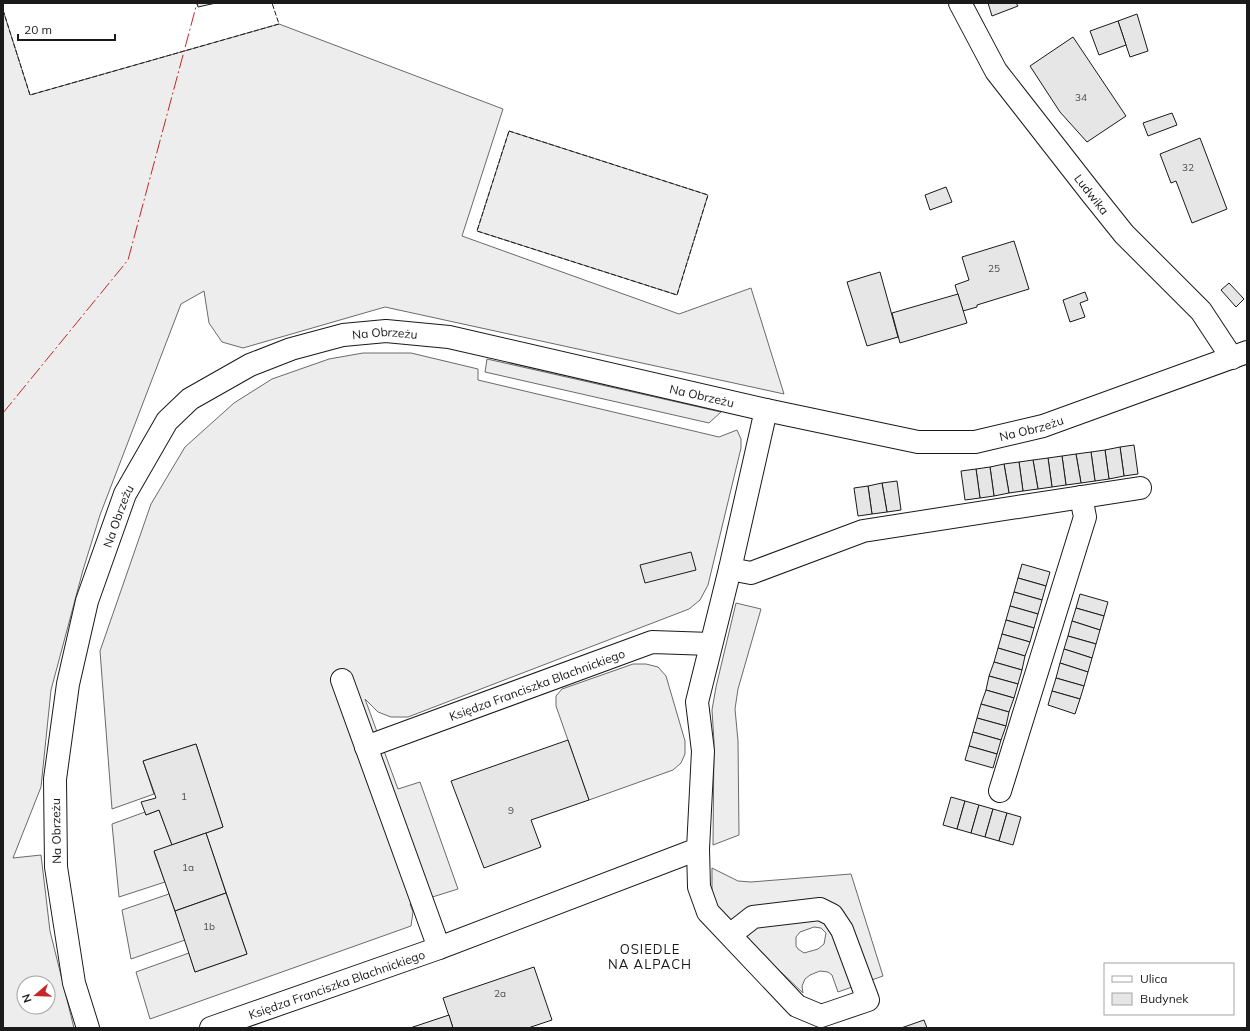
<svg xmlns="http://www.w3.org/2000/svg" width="1250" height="1031" font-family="Mulish,sans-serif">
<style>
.built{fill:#ededed;stroke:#6a6a6a;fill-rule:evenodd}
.building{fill:#e6e6e6;stroke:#1a1a1a}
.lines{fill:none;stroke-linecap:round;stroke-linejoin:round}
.minor-casing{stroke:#1a1a1a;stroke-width:24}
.minor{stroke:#fff;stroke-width:22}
.fence{stroke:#1a1a1a;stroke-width:1;stroke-dasharray:5 2;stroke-linecap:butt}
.power{stroke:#c62828;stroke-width:1;stroke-dasharray:14 3 2 3;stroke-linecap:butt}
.labels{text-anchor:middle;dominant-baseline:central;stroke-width:3;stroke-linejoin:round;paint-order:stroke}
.number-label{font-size:10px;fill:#4d4d4d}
.street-label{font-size:12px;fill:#1a1a1a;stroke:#fff}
.neighbourhood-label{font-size:13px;letter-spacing:1px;fill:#1a1a1a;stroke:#fff}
</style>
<rect width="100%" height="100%" fill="#fff"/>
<g class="built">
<path d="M 3,10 L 30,95 L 279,24 L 503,109 L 462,236 L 679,314 L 751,288 L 784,394 L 385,307 L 243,348 L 222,342 L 209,323 L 204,291 L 181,304 L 100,515 L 83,570 L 51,690 L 41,787 L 13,858 L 41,855 L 50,931 L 74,1028 L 3,1028 ZM 24,983 L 48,983 L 48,1007 L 24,1007 Z"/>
<path d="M 509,131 L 708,195 L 677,295 L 477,231 Z"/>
<path d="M 363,353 L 411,353 L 478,369 L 478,380 L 719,437 L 737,430 L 741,439 L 741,448 L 708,585 L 700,600 L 689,609 L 408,717 L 391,717 L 378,712 L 365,699 L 398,789 L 420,782 L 458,889 L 410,904 L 413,912 L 411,926 L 150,1019 L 136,972 L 189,953 L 195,972 L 247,954 L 206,833 L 223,827 L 196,744 L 143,761 L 154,794 L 112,809 L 100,651 L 151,504 L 185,447 L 234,403 L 272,379 L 329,359 Z"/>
<path d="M 487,359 L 721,412 L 709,423 L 485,372 Z"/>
<path d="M 736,603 L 761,609 L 738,689 L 735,709 L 738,741 L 739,835 L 713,845 L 714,742 L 712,710 L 716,687 Z"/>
<path d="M 633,664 L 646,664 L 658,667 L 666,676 L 685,741 L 685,754 L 681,763 L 673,770 L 589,800 L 556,706 L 556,696 L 562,689 Z"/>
<path d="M 159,810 L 172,845 L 154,852 L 165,882 L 119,897 L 112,824 L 145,812 L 146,815 Z"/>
<path d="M 712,868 L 738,881 L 751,882 L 851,874 L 883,976 L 838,992 L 832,975 L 828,972 L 820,971 L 810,975 L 805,979 L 802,986 L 803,993 L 717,911 L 712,896 ZM 814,927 L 821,928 L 826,933 L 824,944 L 818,949 L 804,953 L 798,949 L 796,946 L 796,937 L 800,932 Z"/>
<path d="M 169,894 L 185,940 L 131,959 L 122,910 Z"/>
</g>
<g class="building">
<path d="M 197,3 L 216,3 L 198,7 Z"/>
<path d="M 988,3 L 1016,3 L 1018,6 L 992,16 Z"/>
<path d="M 1137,14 L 1148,51 L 1130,57 L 1118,21 Z"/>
<path d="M 1118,21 L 1126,45 L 1099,55 L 1090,31 Z"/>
<path d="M 1073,37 L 1126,116 L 1087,142 L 1060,112 L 1030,66 Z"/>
<path d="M 1172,113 L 1177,125 L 1148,136 L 1143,123 Z"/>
<path d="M 1200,138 L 1227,209 L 1192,223 L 1176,181 L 1171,183 L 1160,154 Z"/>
<path d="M 946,187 L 952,202 L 930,210 L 925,195 Z"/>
<path d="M 1014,241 L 1029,289 L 977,305 L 977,307 L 963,311 L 955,285 L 969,280 L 962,257 Z"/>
<path d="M 880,272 L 898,337 L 867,346 L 847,282 Z"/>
<path d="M 1229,283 L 1244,299 L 1236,307 L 1221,290 Z"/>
<path d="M 1085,292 L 1088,300 L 1080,303 L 1085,317 L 1070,322 L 1063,300 Z"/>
<path d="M 958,294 L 967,323 L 900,343 L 892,313 Z"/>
<path d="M 1134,445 L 1138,474 L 1124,476 L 1120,447 Z"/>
<path d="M 1120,447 L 1124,476 L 1109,479 L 1105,450 Z"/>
<path d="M 1105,450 L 1109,479 L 1095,481 L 1091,452 Z"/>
<path d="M 1091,452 L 1095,481 L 1081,483 L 1076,454 Z"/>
<path d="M 1076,454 L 1081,483 L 1066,485 L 1062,456 Z"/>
<path d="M 1062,456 L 1066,485 L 1052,487 L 1048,458 Z"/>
<path d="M 1048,458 L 1052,487 L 1038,489 L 1033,460 Z"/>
<path d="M 1033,460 L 1038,489 L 1023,491 L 1019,462 Z"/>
<path d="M 1019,462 L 1023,491 L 1009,493 L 1004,464 Z"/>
<path d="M 1004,464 L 1009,493 L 994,496 L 990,467 Z"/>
<path d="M 990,467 L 994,496 L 980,498 L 976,469 Z"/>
<path d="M 976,469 L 980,498 L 965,500 L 961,471 Z"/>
<path d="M 897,481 L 901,510 L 887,512 L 882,483 Z"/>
<path d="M 882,483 L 887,512 L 872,514 L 868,486 Z"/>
<path d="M 868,486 L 872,514 L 858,516 L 854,488 Z"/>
<path d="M 691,552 L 696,570 L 645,583 L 640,565 Z"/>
<path d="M 1022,564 L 1050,572 L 1046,586 L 1018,578 Z"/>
<path d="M 1018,578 L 1046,586 L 1042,600 L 1014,592 Z"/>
<path d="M 1014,592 L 1042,600 L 1038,614 L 1010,606 Z"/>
<path d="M 1080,594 L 1108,602 L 1104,616 L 1076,608 Z"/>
<path d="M 1010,606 L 1038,614 L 1034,628 L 1006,620 Z"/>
<path d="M 1076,608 L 1104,616 L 1100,630 L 1072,621 Z"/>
<path d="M 1006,620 L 1034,628 L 1030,642 L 1002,634 Z"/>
<path d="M 1072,621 L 1100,630 L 1096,644 L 1068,636 Z"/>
<path d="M 1002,634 L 1030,642 L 1025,656 L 998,648 Z"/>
<path d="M 1068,636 L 1096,644 L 1092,658 L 1064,649 Z"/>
<path d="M 998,648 L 1025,656 L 1022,670 L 994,662 Z"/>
<path d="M 1064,649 L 1092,658 L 1088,672 L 1060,663 Z"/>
<path d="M 994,662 L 1022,670 L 1018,684 L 989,676 Z"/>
<path d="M 1060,663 L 1088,672 L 1084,686 L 1056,678 Z"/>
<path d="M 989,676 L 1018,684 L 1014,698 L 986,690 Z"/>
<path d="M 1056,678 L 1084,686 L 1080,699 L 1052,691 Z"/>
<path d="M 986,690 L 1014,698 L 1009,712 L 981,704 Z"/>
<path d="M 1052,691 L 1080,699 L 1075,714 L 1048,705 Z"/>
<path d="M 981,704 L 1009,712 L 1006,726 L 977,718 Z"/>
<path d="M 977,718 L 1006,726 L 1001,740 L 973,732 Z"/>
<path d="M 973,732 L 1001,740 L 997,754 L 969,746 Z"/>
<path d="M 568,740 L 589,800 L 531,820 L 541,847 L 484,868 L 451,781 Z"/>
<path d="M 196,744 L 223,827 L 172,845 L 159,810 L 146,815 L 141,802 L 156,798 L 143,761 Z"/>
<path d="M 969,746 L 997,754 L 993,768 L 965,760 Z"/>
<path d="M 951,797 L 965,801 L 957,829 L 943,825 Z"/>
<path d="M 965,801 L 979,805 L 971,833 L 957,829 Z"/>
<path d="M 979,805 L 993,809 L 985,837 L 971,833 Z"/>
<path d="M 993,809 L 1007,813 L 999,841 L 985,837 Z"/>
<path d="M 1007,813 L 1021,817 L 1013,845 L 999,841 Z"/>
<path d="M 206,833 L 226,893 L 175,911 L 154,851 Z"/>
<path d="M 226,893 L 247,954 L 195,972 L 175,911 Z"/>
<path d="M 534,967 L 552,1020 L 528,1028 L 453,1028 L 443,998 Z"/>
<path d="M 449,1015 L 453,1028 L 410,1028 Z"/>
<path d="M 924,1020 L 927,1028 L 901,1028 Z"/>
</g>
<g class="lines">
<g class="minor-casing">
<g id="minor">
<path id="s1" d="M 960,3 L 996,71 L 1092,194 L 1124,234 L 1201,311 L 1232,358"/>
<path d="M 730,569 L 751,573 L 863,531 L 1140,488"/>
<path d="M 342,680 L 439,948"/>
<path id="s2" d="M 366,747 L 652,642 L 711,644"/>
<path d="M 1000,791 L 1085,517 L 1081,497"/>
<path d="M 698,849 L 699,887 L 708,912 L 797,1006 L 821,1016 L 868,1000 L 842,930 L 832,915 L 820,909 L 753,917 L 730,935"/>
<path id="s3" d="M 88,1028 L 74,983 L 56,867 L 55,779 L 68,684 L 87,601 L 125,494 L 167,421 L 190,399 L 250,365 L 291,349 L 343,335 L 386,331 L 449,337 L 766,410 L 918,442 L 975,442 L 1043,426 L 1247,352"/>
<path id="s4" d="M 211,1028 L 439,948 L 698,849 L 703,751 L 697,702 L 730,569 L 766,410"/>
</g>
</g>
<use href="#minor" class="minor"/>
<g class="fence">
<path d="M 3,10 L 30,95 L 279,24 L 272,3"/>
<path d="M 509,131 L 708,195 L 677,295 L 477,231 Z"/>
</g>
<path class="power" d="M 3,413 L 128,260 L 197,3"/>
</g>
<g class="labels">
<g class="number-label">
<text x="1081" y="97">34</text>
<text x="1188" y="167">32</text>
<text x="994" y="268">25</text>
<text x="184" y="796">1</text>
<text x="511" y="810">9</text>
<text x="188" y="867">1a</text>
<text x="209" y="926">1b</text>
<text x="500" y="993">2a</text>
</g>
<g class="street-label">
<text stroke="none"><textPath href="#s1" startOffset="233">Ludwika</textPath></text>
<text stroke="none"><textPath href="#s3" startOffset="872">Na Obrzeżu</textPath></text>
<text stroke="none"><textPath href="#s3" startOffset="1196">Na Obrzeżu</textPath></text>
<text stroke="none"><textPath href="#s3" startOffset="1532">Na Obrzeżu</textPath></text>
<text stroke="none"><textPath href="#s3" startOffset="524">Na Obrzeżu</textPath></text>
<text stroke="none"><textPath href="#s2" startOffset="182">Księdza Franciszka Blachnickiego</textPath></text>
<text transform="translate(56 831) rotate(-91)">Na Obrzeżu</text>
<text stroke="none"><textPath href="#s4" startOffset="133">Księdza Franciszka Blachnickiego</textPath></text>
</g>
<g class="neighbourhood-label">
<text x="650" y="949">OSIEDLE<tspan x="650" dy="15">NA ALPACH</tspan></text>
</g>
</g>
<rect width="1250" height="1031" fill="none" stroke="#1a1a1a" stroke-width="8"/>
<rect x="1104" y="963" width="130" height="52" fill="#ffffff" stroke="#a3a3a3"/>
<rect x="1112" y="976" width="20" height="6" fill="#ffffff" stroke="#a3a3a3"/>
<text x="1140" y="983" font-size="12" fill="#1a1a1a">Ulica</text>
<rect x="1112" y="993" width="20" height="12" fill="#e6e6e6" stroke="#a3a3a3"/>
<text x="1140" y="1003" font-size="12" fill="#1a1a1a">Budynek</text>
<g transform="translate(36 995) rotate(251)"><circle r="19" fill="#ffffff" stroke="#a3a3a3"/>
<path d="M0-3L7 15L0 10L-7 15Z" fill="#c62828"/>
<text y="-6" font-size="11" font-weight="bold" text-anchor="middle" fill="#1a1a1a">N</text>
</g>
<path d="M18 34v6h97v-6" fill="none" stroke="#1a1a1a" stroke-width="2"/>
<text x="24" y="34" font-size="12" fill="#1a1a1a" stroke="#ffffff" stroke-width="3" paint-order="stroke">20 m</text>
</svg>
